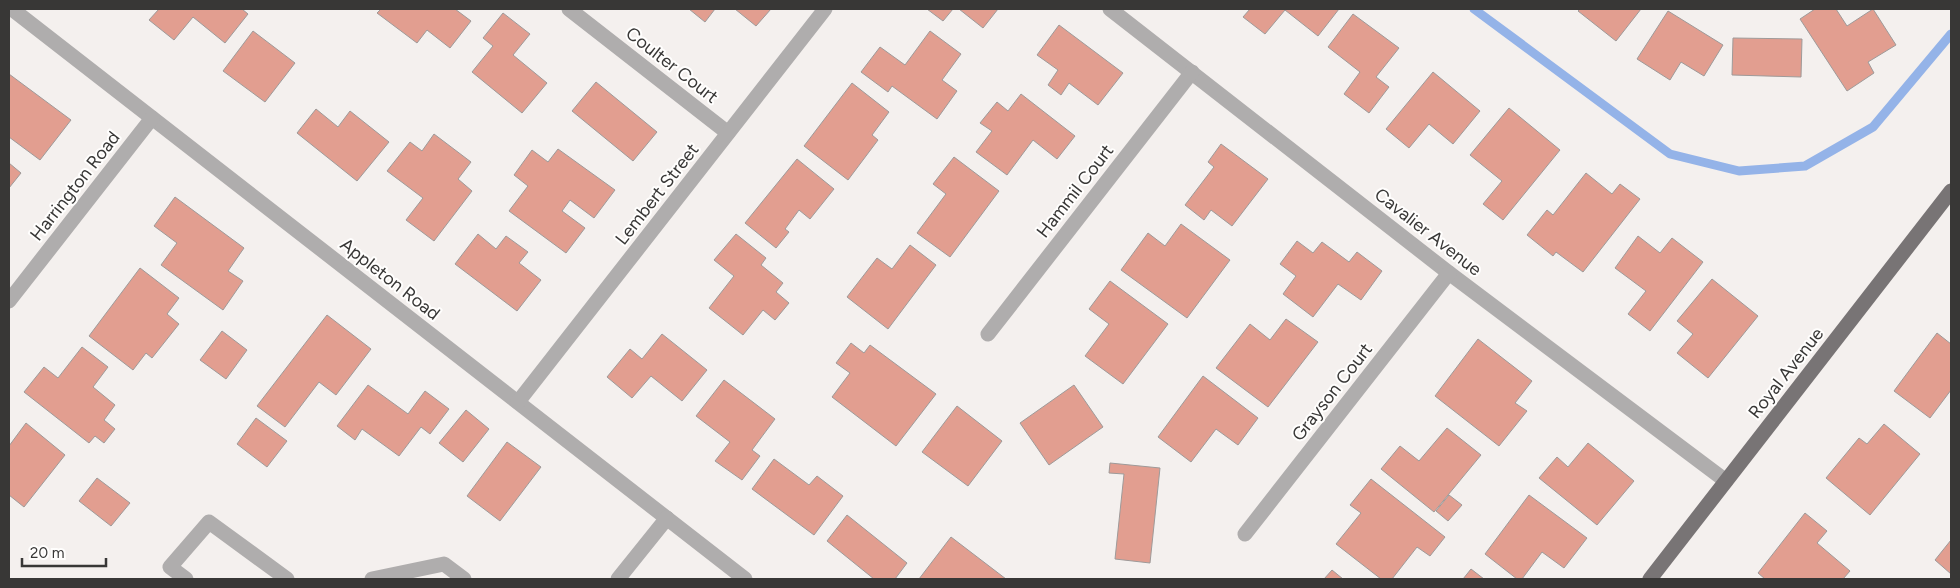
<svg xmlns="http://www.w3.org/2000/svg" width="1960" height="588" font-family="Figtree,sans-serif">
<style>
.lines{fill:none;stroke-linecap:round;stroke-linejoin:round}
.stream{stroke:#94b3e8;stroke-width:9}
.building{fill:#e29e90;stroke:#9e9a99}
.minor{stroke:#afadad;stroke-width:15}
.major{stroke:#787475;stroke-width:15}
.labels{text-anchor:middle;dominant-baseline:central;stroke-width:4;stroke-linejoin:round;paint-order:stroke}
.street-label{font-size:18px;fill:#383736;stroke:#fffefd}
</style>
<rect width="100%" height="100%" fill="#f4f0ee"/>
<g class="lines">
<path class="stream" d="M 1474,9 L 1670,154 L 1739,171 L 1805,166 L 1873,127 L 1951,34"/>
</g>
<g class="building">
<path d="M 159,9 L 242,9 L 248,14 L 225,43 L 193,17 L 174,40 L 149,20 Z"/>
<path d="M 381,9 L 455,9 L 471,21 L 450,48 L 427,30 L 417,43 L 377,13 Z"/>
<path d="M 689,9 L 715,9 L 705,22 Z"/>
<path d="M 735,9 L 771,9 L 756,26 Z"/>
<path d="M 927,9 L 953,9 L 943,21 Z"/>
<path d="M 959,9 L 998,9 L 983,28 Z"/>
<path d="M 1250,9 L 1339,9 L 1318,36 L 1285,10 L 1265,34 L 1243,17 Z"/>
<path d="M 1580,9 L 1641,9 L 1616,41 L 1578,11 Z"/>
<path d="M 1815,9 L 1836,9 L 1847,26 L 1873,9 L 1896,45 L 1868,62 L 1874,73 L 1847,91 L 1800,19 Z"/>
<path d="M 1668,11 L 1723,45 L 1704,76 L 1681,62 L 1670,80 L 1637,59 Z"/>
<path d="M 503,13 L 530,34 L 513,55 L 547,83 L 522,113 L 472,72 L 493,46 L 483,38 Z"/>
<path d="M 1353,14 L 1399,48 L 1376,77 L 1389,87 L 1369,113 L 1344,94 L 1360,72 L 1328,47 Z"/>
<path d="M 1059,25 L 1123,73 L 1098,105 L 1069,83 L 1061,95 L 1048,85 L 1058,70 L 1037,55 Z"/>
<path d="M 253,31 L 295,63 L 265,102 L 223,71 Z"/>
<path d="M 930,31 L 961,54 L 942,80 L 957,91 L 937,119 L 892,86 L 888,92 L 861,72 L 880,47 L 905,65 Z"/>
<path d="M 1733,38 L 1802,39 L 1801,77 L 1732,75 Z"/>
<path d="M 1433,72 L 1480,111 L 1453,144 L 1429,124 L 1409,148 L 1386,129 Z"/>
<path d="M 9,74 L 71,120 L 40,160 L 9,137 Z"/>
<path d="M 596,82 L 657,132 L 633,161 L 572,111 Z"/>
<path d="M 852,83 L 889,112 L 872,135 L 878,140 L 848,180 L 804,146 Z"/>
<path d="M 1021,94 L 1075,136 L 1057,159 L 1033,140 L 1007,175 L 976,152 L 992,131 L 980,123 L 997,102 L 1008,111 Z"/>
<path d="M 1509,108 L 1560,150 L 1503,220 L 1483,204 L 1502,181 L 1470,155 Z"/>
<path d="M 316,109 L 338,127 L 350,111 L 389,142 L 357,181 L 297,133 Z"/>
<path d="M 434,134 L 471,162 L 458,179 L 472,191 L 434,241 L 406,220 L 423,198 L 387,171 L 410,142 L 422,151 Z"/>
<path d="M 1221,144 L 1268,179 L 1232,226 L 1211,210 L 1204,220 L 1185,205 L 1214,167 L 1208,162 Z"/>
<path d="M 558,149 L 615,190 L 594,218 L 570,200 L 562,211 L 585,228 L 566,253 L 509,211 L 528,186 L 514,175 L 532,150 L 548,162 Z"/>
<path d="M 954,157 L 999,191 L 950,257 L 917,233 L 946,194 L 933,184 Z"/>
<path d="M 797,159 L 834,189 L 810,219 L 799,210 L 785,229 L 789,232 L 776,248 L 745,223 Z"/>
<path d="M 9,163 L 21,173 L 9,188 Z"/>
<path d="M 1586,173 L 1612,194 L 1620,184 L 1640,199 L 1583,272 L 1556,252 L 1553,256 L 1527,235 L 1547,210 L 1553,215 Z"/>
<path d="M 175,197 L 244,248 L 228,271 L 243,281 L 223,310 L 161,265 L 177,243 L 154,226 Z"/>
<path d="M 1181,224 L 1230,260 L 1187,318 L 1121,270 L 1148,233 L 1165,246 Z"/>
<path d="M 478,234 L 496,249 L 506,236 L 528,252 L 519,263 L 541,280 L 517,311 L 455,264 Z"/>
<path d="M 736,234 L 766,258 L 761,265 L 783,283 L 776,292 L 789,303 L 775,320 L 763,310 L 743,335 L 709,308 L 734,276 L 714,260 Z"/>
<path d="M 1638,236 L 1660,253 L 1672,238 L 1703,262 L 1650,331 L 1628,314 L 1646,291 L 1615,268 Z"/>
<path d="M 1297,241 L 1313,253 L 1322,242 L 1349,262 L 1357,252 L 1382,271 L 1361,300 L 1338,284 L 1313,317 L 1283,294 L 1296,276 L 1280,264 Z"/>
<path d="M 910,245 L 936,265 L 888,329 L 847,297 L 877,258 L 892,269 Z"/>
<path d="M 140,268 L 179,298 L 167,314 L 179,324 L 152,358 L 146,353 L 133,370 L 89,336 Z"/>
<path d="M 1712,279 L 1758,316 L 1708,378 L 1677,353 L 1693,334 L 1677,321 Z"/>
<path d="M 1110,281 L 1168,324 L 1123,384 L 1085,356 L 1109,324 L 1089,309 Z"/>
<path d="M 327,315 L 371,349 L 336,395 L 319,382 L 285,427 L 257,406 Z"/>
<path d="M 1286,319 L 1318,342 L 1268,407 L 1216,368 L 1250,324 L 1270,340 Z"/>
<path d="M 222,331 L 247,350 L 226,379 L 200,360 Z"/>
<path d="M 1937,333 L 1951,344 L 1951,390 L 1930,418 L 1894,391 Z"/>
<path d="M 662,334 L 707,370 L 682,401 L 651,376 L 632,398 L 607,377 L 630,349 L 642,359 Z"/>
<path d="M 1478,339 L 1532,381 L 1515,403 L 1527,411 L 1499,446 L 1435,396 Z"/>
<path d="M 851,343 L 864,353 L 870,345 L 936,394 L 896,446 L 832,397 L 850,373 L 836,363 Z"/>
<path d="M 82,347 L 108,367 L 93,387 L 115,405 L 104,420 L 115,429 L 104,443 L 95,436 L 89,443 L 24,392 L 44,367 L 58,378 Z"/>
<path d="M 1203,376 L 1258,418 L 1238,445 L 1216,429 L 1191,462 L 1158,437 Z"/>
<path d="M 724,380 L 775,419 L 752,450 L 760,456 L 742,480 L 715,461 L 730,442 L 696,416 Z"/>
<path d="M 368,385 L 408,414 L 425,391 L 449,409 L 430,434 L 421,427 L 399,456 L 362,429 L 355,440 L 337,426 Z"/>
<path d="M 1074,385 L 1103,427 L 1049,465 L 1020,423 Z"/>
<path d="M 957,406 L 1002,441 L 968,486 L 922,452 Z"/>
<path d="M 466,410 L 489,429 L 463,462 L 439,443 Z"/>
<path d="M 256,418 L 287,441 L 267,467 L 237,444 Z"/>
<path d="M 26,423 L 65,455 L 24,507 L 9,495 L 9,446 Z"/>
<path d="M 1884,424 L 1920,454 L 1870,515 L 1826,478 L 1859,438 L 1867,444 Z"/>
<path d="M 1447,428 L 1481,455 L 1434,512 L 1381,469 L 1400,446 L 1419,461 Z"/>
<path d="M 507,442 L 541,467 L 500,521 L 467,496 Z"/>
<path d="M 1588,443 L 1634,481 L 1597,525 L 1539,478 L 1557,457 L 1568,467 Z"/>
<path d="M 774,459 L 809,485 L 817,476 L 843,496 L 814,535 L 752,489 Z"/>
<path d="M 1110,463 L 1160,468 L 1150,563 L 1115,559 L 1124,474 L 1109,473 Z"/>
<path d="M 97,478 L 130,503 L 111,526 L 79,501 Z"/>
<path d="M 1371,479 L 1445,537 L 1430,556 L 1417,547 L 1392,579 L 1381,579 L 1336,544 L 1361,513 L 1350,505 Z"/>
<path d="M 1449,495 L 1462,505 L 1448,521 L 1436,511 Z"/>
<path d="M 1529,495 L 1587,538 L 1564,568 L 1542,552 L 1522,579 L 1517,579 L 1485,554 Z"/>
<path d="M 1805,513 L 1827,531 L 1817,543 L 1850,571 L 1843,579 L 1765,579 L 1758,573 Z"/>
<path d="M 847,515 L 907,563 L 895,579 L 874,579 L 827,541 Z"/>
<path d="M 951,537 L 1006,579 L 919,579 Z"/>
<path d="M 1951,540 L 1951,574 L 1935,560 Z"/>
<path d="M 1471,569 L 1484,579 L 1463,579 Z"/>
<path d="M 1332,570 L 1343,579 L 1324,579 Z"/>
</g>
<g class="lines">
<g class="minor">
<path d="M 12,9 L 745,579"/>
<path d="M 569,9 L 728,133"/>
<path d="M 1110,9 L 1449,273 L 1726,481"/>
<path d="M 9,301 L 152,118"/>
<path d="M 988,334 L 1192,72"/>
<path d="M 518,402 L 825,9"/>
<path d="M 1245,534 L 1449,273"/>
<path d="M 186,579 L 170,567 L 209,522 L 287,579"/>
<path d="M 372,579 L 444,564 L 464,579"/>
<path d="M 618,579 L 667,518"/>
</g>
<path class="major" d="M 1650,579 L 1951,191"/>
</g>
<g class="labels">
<g class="street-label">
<text transform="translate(672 65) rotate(38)">Coulter Court</text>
<text transform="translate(75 186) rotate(-52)">Harrington Road</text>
<text transform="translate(1075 191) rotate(-52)">Hammil Court</text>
<text transform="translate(657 194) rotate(-52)">Lembert Street</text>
<text transform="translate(1428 232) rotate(38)">Cavalier Avenue</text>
<text transform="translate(390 279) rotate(38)">Appleton Road</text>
<text transform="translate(1786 373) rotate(-52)">Royal Avenue</text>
<text transform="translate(1332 392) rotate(-52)">Grayson Court</text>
</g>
</g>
<rect width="1960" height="588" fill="none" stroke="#383736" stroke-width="20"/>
<path d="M22 558v8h84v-8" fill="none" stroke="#383736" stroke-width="2.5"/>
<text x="30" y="558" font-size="15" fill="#383736" stroke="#fffefd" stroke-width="4" paint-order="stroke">20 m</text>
</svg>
